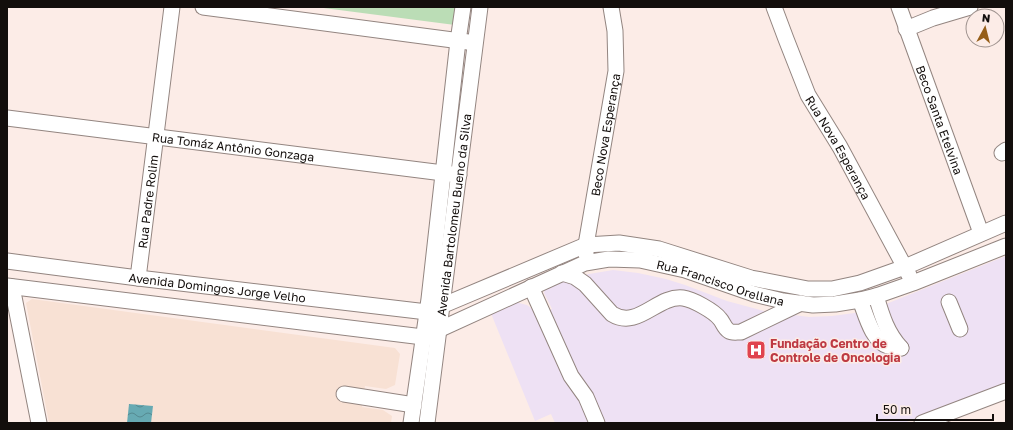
<svg xmlns="http://www.w3.org/2000/svg" width="1013" height="430" font-family="'Golos Text',sans-serif">
<style>
.education{fill:#f8e1d4}
.medical{fill:#eee1f4}
.green{fill:#bbddb6}
.water{fill:url(#water-waves)}
.lines{fill:none;stroke-linecap:round;stroke-linejoin:round}
.minor-casing{stroke:#938580;stroke-width:17}
.minor{stroke:#fff;stroke-width:15}
.labels{text-anchor:middle;dominant-baseline:central;stroke-width:3;stroke-linejoin:round;paint-order:stroke}
.street-label{font-size:12px;fill:#130e0c;stroke:#fcece7}
.health-label{font-size:12px;font-weight:bold;fill:#be3a42;stroke:#fcece7;text-anchor:start}
</style>
<defs>
<pattern id="water-waves" width="16" height="10" patternUnits="userSpaceOnUse"><rect width="16" height="10" fill="#67aab3"/><path d="M0 5q4-4 8 0t8 0" fill="none" stroke="#548990"/></pattern>
</defs>
<rect width="100%" height="100%" fill="#fcece7"/>
<path class="education" d="M 32,299 L 395,348 L 400,354 L 395,385 L 386,389 L 365,386 L 362,407 L 383,410 L 392,416 L 391,423 L 49,423 L 26,303 Z"/>
<path class="medical" d="M 1006,256 L 1006,383 L 904,423 L 555,423 L 551,414 L 535,421 L 490,311 L 515,302 L 527,305 L 531,308 L 538,315 L 552,309 L 544,293 L 545,288 L 548,286 L 575,277 L 589,274 L 613,270 L 638,273 L 666,279 L 685,285 L 727,301 L 764,311 L 809,317 L 832,316 L 862,312 L 876,308 Z"/>
<path class="green" d="M 316,7 L 457,7 L 455,25 Z"/>
<path class="water" d="M 129,404 L 153,406 L 151,423 L 127,423 Z"/>
<g class="lines">
<g class="minor-casing">
<g id="minor">
<path d="M 203,7 L 468,42"/>
<path id="s1" d="M 774,7 L 786,39 L 808,95 L 840,147 L 909,275"/>
<path id="s2" d="M 899,7 L 981,233"/>
<path d="M 906,29 L 933,18 L 970,7"/>
<path id="s3" d="M 7,118 L 459,175"/>
<path d="M 1002,153 L 1006,150"/>
<path id="s4" d="M 586,254 L 586,245 L 616,71 L 615,31 L 611,7"/>
<path id="s5" d="M 7,261 L 138,278 L 427,312 L 586,245 L 619,243 L 659,249 L 751,278 L 808,289 L 832,289 L 860,283 L 905,267 L 1006,223"/>
<path d="M 562,273 L 575,277 L 585,284 L 612,314 C 638,330 657,295 683,298 C 692,299 714,311 720,319 C 723,322 724,328 729,331 C 732,333 736,332 741,332 L 801,303"/>
<path id="s6" d="M 138,278 L 172,7"/>
<path d="M 7,286 L 423,337"/>
<path d="M 12,287 L 39,423"/>
<path d="M 531,287 L 571,376 L 586,397 L 597,423"/>
<path d="M 876,296 C 882,316 887,333 901,348"/>
<path d="M 860,300 C 866,315 872,341 888,346 C 892,347 897,347 901,348"/>
<path d="M 949,302 L 960,329"/>
<path id="s7" d="M 423,337 L 585,263 L 609,259 L 640,260 L 685,270 L 754,294 L 783,301 L 813,305 L 835,304 L 860,300 L 876,296 L 913,283 L 1006,246"/>
<path d="M 344,394 L 414,405"/>
<path d="M 411,423 L 429,299 L 458,41 L 463,7"/>
<path id="s8" d="M 427,423 L 480,7"/>
<path d="M 922,423 L 1006,391"/>
</g>
</g>
<use href="#minor" class="minor"/>
</g>
<defs>
<g id="hospital-square" transform="scale(1)"><rect x="-9" y="-9" width="18" height="18" rx="4" fill="#e0444e" stroke="#fcece7"/><path d="M-5-5h3v3.5h4V-5h3V5h-3V1.5h-4V5h-3Z" fill="#fff"/></g>
</defs>
<g fill-rule="evenodd">
<use href="#hospital-square" x="756" y="350"/>
</g>
<g class="labels">
<g class="street-label">
<text stroke="none"><textPath href="#s2" startOffset="120">Beco Santa Etelvina</textPath></text>
<text stroke="none"><textPath href="#s4" startOffset="121">Beco Nova Esperança</textPath></text>
<text stroke="none"><textPath href="#s3" startOffset="228">Rua Tomáz Antônio Gonzaga</textPath></text>
<text stroke="none"><textPath href="#s1" startOffset="155">Rua Nova Esperança</textPath></text>
<text stroke="none"><textPath href="#s6" startOffset="77">Rua Padre Rolim</textPath></text>
<text stroke="none"><textPath href="#s8" startOffset="210">Avenida Bartolomeu Bueno da Silva</textPath></text>
<text stroke="none"><textPath href="#s7" startOffset="317">Rua Francisco Orellana</textPath></text>
<text stroke="none"><textPath href="#s5" startOffset="212">Avenida Domingos Jorge Velho</textPath></text>
</g>
<g class="health-label">
<text x="770" y="343">Fundação Centro de<tspan x="770" dy="14">Controle de Oncologia</tspan></text>
</g>
</g>
<rect width="1013" height="430" fill="none" stroke="#130e0c" stroke-width="16"/>
<g transform="translate(985 28) rotate(7)"><circle r="19" fill="#fcece7" stroke="#9f938f"/>
<path d="M0-3L7 15L0 10L-7 15Z" fill="#965e19"/>
<text y="-6" font-size="11" font-weight="bold" text-anchor="middle" fill="#130e0c">N</text>
</g>
<path d="M877 414v6h116v-6" fill="none" stroke="#130e0c" stroke-width="2"/>
<text x="883" y="414" font-size="12" fill="#130e0c" stroke="#fcece7" stroke-width="3" paint-order="stroke">50 m</text>
</svg>
